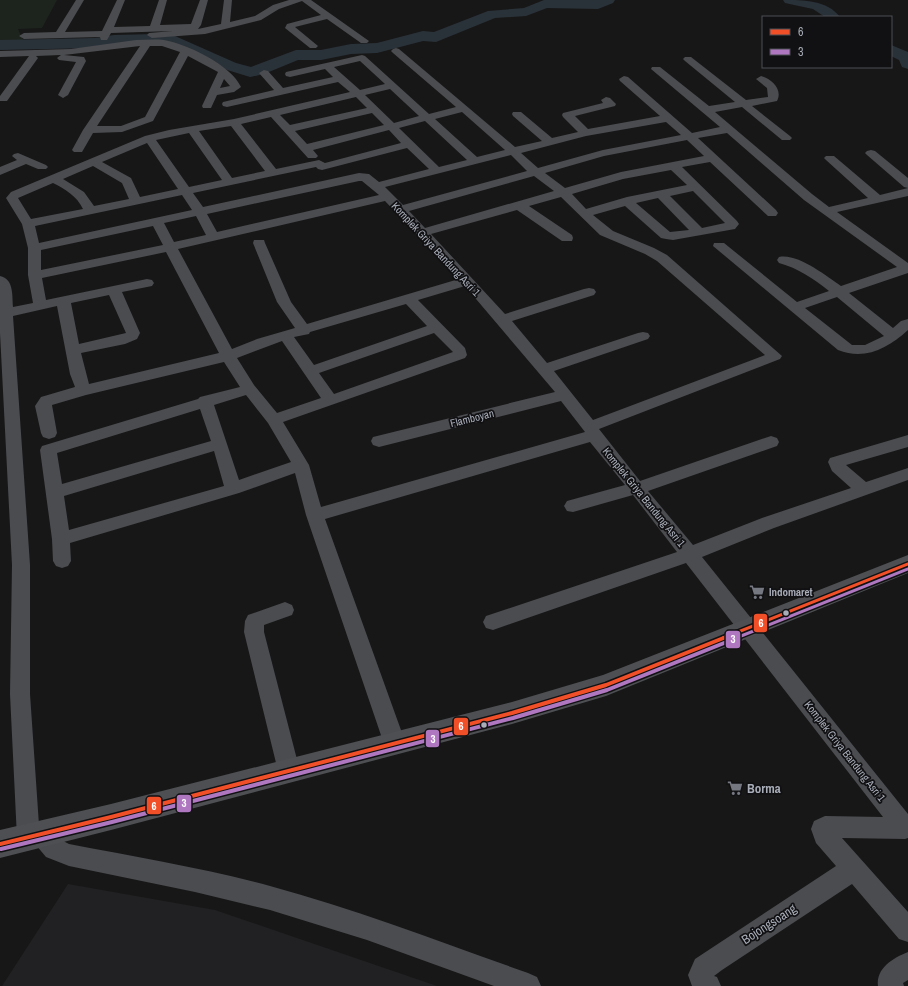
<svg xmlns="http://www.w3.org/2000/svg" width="908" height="986" font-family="'Archivo Narrow',sans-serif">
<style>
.built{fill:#212123}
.green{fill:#1d241e}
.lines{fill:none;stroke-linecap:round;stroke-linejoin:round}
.river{fill:#2a3239;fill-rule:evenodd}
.minor{fill:#4b4c50;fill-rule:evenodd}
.major{fill:#4d4f52;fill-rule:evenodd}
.bus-1-far1-casing{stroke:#111113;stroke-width:6}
.bus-1-casing{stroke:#111113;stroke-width:7}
.bus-2-far1-casing{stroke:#111113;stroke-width:6}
.bus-2-casing{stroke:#111113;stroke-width:7}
.bus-1-far1{stroke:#f14f28;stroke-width:3}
.bus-1{stroke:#f14f28;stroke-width:4}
.bus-2-far1{stroke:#af77bf;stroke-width:3}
.bus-2{stroke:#af77bf;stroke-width:4}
.bus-dot{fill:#a8adb8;stroke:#111113;stroke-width:1.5}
.labels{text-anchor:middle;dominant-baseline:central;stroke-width:3.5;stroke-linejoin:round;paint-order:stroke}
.street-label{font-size:11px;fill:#a8adb8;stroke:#111113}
.poi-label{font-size:11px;font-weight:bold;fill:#a8adb8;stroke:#111113;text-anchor:start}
.near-poi-label{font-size:13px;font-weight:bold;fill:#a8adb8;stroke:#111113;text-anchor:start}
.near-street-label{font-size:13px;fill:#a8adb8;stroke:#111113}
.line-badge{stroke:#111113;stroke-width:1.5}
.badge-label{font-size:11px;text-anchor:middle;font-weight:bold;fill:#fff}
</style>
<rect width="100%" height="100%" fill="#171717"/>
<path class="built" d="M 68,884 L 215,910 L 437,986 L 2,986 Z"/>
<path class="green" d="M 0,0 L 57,0 L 42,28 L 18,29 L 24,42 L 0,43 Z"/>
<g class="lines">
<g class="river">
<path d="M 544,0 L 615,0 L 613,3 L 598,9 L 547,8 L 526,16 L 495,18 L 436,42 L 423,41 L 377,53 L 351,54 L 321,60 L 298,60 L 264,74 L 250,77 L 224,69 L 172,45 L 156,44 L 114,45 L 95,48 L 0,50 L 0,40 L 95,38 L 114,35 L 156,34 L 175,36 L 236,63 L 251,67 L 296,50 L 321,50 L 351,44 L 377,43 L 423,31 L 434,32 L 488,11 L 524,8 Z"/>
<path d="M 783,0 C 804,0 827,0 840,17 L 825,17 L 813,9 L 785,3 Z"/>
<path d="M 891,45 L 908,52 L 908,69 L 902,67 L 899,60 L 891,56 Z"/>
</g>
<g class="minor">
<path d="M 76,0 L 84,0 L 65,32 L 102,31 L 117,0 L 125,0 L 114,27 L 150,26 L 159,0 L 167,0 L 160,25 L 191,24 L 200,0 L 208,0 L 201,25 L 198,29 L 221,24 L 224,0 L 232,0 L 230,22 L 255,16 L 273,5 L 289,0 L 311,0 L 369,41 L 367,43 L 361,43 L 327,19 L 295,27 L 318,46 L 316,48 L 310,48 L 285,28 L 287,24 L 321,15 L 302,1 L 279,9 L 261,20 L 205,34 L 152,38 L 147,35 L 149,33 L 173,31 L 111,33 L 107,40 L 101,40 L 100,37 L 24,39 L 19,36 L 24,33 L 56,32 Z"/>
<path d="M 136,40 C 145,40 155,39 164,40 C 187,44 231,65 241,87 L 234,92 L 217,95 L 211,108 L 203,108 L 202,106 L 218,72 L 188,56 L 153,121 L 122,132 L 93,133 L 82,152 L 74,152 L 72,150 L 83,130 L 140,46 L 64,55 L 84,57 L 86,61 L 68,95 L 63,98 L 58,95 L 76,62 L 59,60 L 57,58 L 61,55 L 36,56 L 38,58 L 7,101 L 0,101 L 0,96 L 29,56 L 0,57 L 0,51 L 71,49 ZM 150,46 L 162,46 L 180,52 L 145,117 L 121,126 L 97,126 ZM 224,79 L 230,86 L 220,88 Z"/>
<path d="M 396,48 L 399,49 L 515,147 L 542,141 L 513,116 L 512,114 L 513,112 L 521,112 L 552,138 L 578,132 L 563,117 L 562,115 L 563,113 L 603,103 L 601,100 L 606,97 L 610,98 L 616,104 L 615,106 L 575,116 L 588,129 L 660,116 L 620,81 L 619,79 L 624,76 L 628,77 L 692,133 L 720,127 L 651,69 L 652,67 L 660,67 L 709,106 L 735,102 L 685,61 L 683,59 L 685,57 L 691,57 L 746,100 L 768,97 L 767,88 L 756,79 L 761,76 C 772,79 783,90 777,101 L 752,106 L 790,136 L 792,138 L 790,140 L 782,140 L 742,107 L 715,112 L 812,194 L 829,207 L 868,198 L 826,160 L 824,158 L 826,156 L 834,156 L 880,195 L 908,188 L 908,196 L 837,212 L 908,263 L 908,273 L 849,293 L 893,328 L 901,321 L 908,319 L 908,330 C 888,348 865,361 838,350 L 713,246 L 714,243 L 724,243 L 797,302 L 829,291 C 814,279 798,268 779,263 L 777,260 L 779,257 C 798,253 826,276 841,286 L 897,267 L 804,200 L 727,133 L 698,138 L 776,210 L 778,213 L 776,216 L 768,216 L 710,162 L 682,167 L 737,221 L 739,224 L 735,229 L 673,240 L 666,239 L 661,238 L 625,206 L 593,215 L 613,231 L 654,248 L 667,255 L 782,356 L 780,359 L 599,429 L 640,481 L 765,438 L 771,436 L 777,438 L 779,442 L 777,446 L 648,491 L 693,545 L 762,518 L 851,488 L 832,471 L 828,462 L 830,458 L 908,435 L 908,447 L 846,465 L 866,482 L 908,468 L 908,480 L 774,528 L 702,557 L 908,814 L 908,838 L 905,839 L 842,838 L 908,912 L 908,942 L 899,939 L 852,884 L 722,970 L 714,976 L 717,977 L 721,986 L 692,986 L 688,975 L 695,959 L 836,866 L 816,843 L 811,829 L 814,821 L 825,816 L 883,817 L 686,563 L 493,630 L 486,628 L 483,622 L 486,616 L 677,552 L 633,495 L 573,512 L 567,511 L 564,506 L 567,501 L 625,485 L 590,442 L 325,519 L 406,744 L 402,751 L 395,754 L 388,751 L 384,744 L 306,515 L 295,473 L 239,493 L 70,543 L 71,561 L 68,566 L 62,568 L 56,566 L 53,561 L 52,539 L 40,450 L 42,446 L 198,399 L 200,397 L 240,387 L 224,362 L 86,395 L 52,405 L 57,433 L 55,437 L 49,439 L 43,437 L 41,433 L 35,406 L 41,397 L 75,387 L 70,374 L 57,306 L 13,316 L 30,565 L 30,694 L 39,825 L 42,824 C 53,829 58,839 69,844 C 136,857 204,868 270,886 C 358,910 443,943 528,973 L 537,977 L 541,986 L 494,986 L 367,940 L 270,910 L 195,892 L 69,866 L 46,857 L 36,845 L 28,849 L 20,846 L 17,838 L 10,694 L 12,565 L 0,333 L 0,276 C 14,279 12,295 13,307 L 33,303 L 28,275 L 28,248 L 22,224 L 6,198 L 11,192 L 145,136 L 169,130 L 234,119 L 350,92 L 338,82 L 227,107 L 223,106 L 222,104 L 223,102 L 274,90 L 259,73 L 264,70 L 268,71 L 283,88 L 333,77 L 325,69 L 290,77 L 286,76 L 285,74 L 286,72 L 362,55 L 365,56 L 429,114 L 456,107 L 393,53 L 391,51 L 393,49 ZM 360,61 L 385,84 L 360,90 L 334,67 ZM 390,89 L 419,116 L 394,123 L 365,95 ZM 356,97 L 367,108 L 290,125 L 280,115 ZM 462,112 L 505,150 L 477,157 L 435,119 ZM 372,113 L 384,125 L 307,144 L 295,131 ZM 271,117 L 308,158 L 316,158 L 318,156 L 313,150 L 389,130 L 401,143 L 325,163 L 319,160 L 276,169 L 241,124 ZM 425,121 L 467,160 L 439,167 L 399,128 ZM 666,122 L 681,135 L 603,150 L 538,168 L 521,153 L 586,136 ZM 231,126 L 265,171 L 232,178 L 199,131 ZM 189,133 L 222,180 L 189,187 L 156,140 ZM 687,140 L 704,156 L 621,172 L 565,188 L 545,173 L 604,156 ZM 147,143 L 178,189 L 140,197 L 131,178 L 102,162 ZM 407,148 L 429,169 L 379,182 L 369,174 L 359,173 L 203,207 L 193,193 L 316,167 L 318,169 L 322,170 ZM 511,155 L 527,171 L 403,205 L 385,187 ZM 93,166 L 122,183 L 129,199 L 94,206 L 84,192 L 63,179 ZM 671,170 L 687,185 L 627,197 L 586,209 L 572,194 L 623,179 ZM 534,176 L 554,191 L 425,228 L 409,211 ZM 359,181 L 362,181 L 379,195 L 217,232 L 207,214 ZM 53,183 C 65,189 77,196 83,209 L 31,219 L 18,198 ZM 693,191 L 725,223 L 702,228 L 670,196 ZM 182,195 L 192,210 L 39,243 L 35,226 ZM 561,197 L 600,235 L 645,254 L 657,261 L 765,355 L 593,420 L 554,371 L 648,339 L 650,336 L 648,333 L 643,332 L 638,333 L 547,363 L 512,321 L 594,295 L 596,292 L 594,289 L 589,288 L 584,289 L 505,314 L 431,234 L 517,210 L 562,241 L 572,241 L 573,238 L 572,235 L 529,206 ZM 658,198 L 689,230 L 670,232 L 636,203 ZM 385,201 L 459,279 L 307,324 L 291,302 L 265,243 L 264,240 L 254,240 L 253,243 L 277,302 L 295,328 L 257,339 L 232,349 L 178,249 ZM 196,216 L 206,235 L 174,242 L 164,223 ZM 153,226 L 163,245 L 41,270 L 41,250 ZM 166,252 L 219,353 L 89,384 L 81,353 L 125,344 L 137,339 L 140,333 L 122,292 L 152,286 L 154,283 L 152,280 L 147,279 L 46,300 L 42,278 ZM 465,286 L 555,392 L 373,437 L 371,441 L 373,445 L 379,447 L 561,401 L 585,432 L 321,507 L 309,465 L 283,422 L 465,358 L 467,355 L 465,348 L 418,300 ZM 109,295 L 126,333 L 79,344 L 71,303 ZM 837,297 L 884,336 L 865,345 L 852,345 L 805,308 ZM 406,304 L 427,326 L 314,365 L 294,337 L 309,334 L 310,332 ZM 434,333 L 453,352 L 334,394 L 319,373 ZM 282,341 L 321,398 L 277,413 L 254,385 L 237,358 ZM 246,395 L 268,423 L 291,462 L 239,480 L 214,405 ZM 200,409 L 211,441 L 62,484 L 57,453 ZM 214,451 L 224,486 L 69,530 L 64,496 Z"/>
<path d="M 871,150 L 875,151 L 908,178 L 908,188 L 904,187 L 867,155 L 865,153 L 867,151 Z"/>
<path d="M 18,153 L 46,165 L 48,167 L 46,169 L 38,169 L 26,164 L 0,175 L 0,167 L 17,160 L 12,156 L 14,154 Z"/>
<path d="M 285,602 L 292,605 L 294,610 L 292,615 L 264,625 L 264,632 L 300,771 L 297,778 L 289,781 L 281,778 L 278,771 L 244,632 L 245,621 L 248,615 Z"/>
<path d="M 908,952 L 908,980 L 903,983 L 904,986 L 878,986 C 876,968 893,958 908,952 Z"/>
</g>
<path class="major" d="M 908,555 L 908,573 L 606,696 L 512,724 L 111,830 L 0,858 L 0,830 L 111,804 L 512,702 L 603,675 Z"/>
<g class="bus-1-far1-casing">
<path id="bus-1-far1" d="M 723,638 L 908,564"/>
</g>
<g class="bus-1-casing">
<path id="bus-1" d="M 0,844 L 111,817 L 512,713 L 606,685 L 726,637"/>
</g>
<g class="bus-2-far1-casing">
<path id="bus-2-far1" d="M 736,638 L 908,569"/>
</g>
<g class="bus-2-casing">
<path id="bus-2" d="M 1,849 L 112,822 L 513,718 L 607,690 L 739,637"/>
</g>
<use href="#bus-1-far1" class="bus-1-far1"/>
<use href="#bus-1" class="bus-1"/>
<use href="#bus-2-far1" class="bus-2-far1"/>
<use href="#bus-2" class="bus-2"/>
</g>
<defs>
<g id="supermarket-bare" transform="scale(1.2)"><path d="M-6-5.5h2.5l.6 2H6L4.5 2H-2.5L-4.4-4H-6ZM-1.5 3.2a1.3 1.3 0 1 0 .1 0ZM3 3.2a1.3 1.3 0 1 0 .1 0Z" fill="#757880" stroke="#111113" stroke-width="2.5" paint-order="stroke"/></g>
</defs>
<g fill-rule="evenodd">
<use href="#supermarket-bare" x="757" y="592"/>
<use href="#supermarket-bare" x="735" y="788"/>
</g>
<g class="bus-dot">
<circle cx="786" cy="613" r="3.5"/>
<circle cx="484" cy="725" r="3.5"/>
</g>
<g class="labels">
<g class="street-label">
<text transform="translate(436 249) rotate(47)">Komplek Griya Bandung Asri 1</text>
<text transform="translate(472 418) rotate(-14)">Flamboyan</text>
<text transform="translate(644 497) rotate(51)">Komplek Griya Bandung Asri 1</text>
<text transform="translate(845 751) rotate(52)">Komplek Griya Bandung Asri 1</text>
</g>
<g class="poi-label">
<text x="769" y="592">Indomaret</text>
</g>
<g class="near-poi-label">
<text x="747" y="788">Borma</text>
</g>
<g class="near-street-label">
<text transform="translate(769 924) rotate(-33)">Bojongsoang</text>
</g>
</g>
<g class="line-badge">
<rect x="753" y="613" width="15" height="20" rx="4" fill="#f14f28"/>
<rect x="725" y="630" width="16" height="19" rx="4" fill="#af77bf"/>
<rect x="453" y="717" width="16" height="19" rx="4" fill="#f14f28"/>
<rect x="425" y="729" width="15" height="19" rx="4" fill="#af77bf"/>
<rect x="176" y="794" width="16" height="19" rx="4" fill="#af77bf"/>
<rect x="146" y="796" width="16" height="19" rx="4" fill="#f14f28"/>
</g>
<g class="badge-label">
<text x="761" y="627">6</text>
<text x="733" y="643">3</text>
<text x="461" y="730">6</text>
<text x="433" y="743">3</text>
<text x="184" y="807">3</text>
<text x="154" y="810">6</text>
</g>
<rect x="762" y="16" width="130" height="52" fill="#111113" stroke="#4d4f55"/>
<rect x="770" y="29" width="20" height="6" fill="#f14f28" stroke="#4d4f55"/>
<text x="798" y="36" font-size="12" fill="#a8adb8">6</text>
<rect x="770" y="49" width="20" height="6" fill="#af77bf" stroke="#4d4f55"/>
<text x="798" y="56" font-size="12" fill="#a8adb8">3</text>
</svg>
